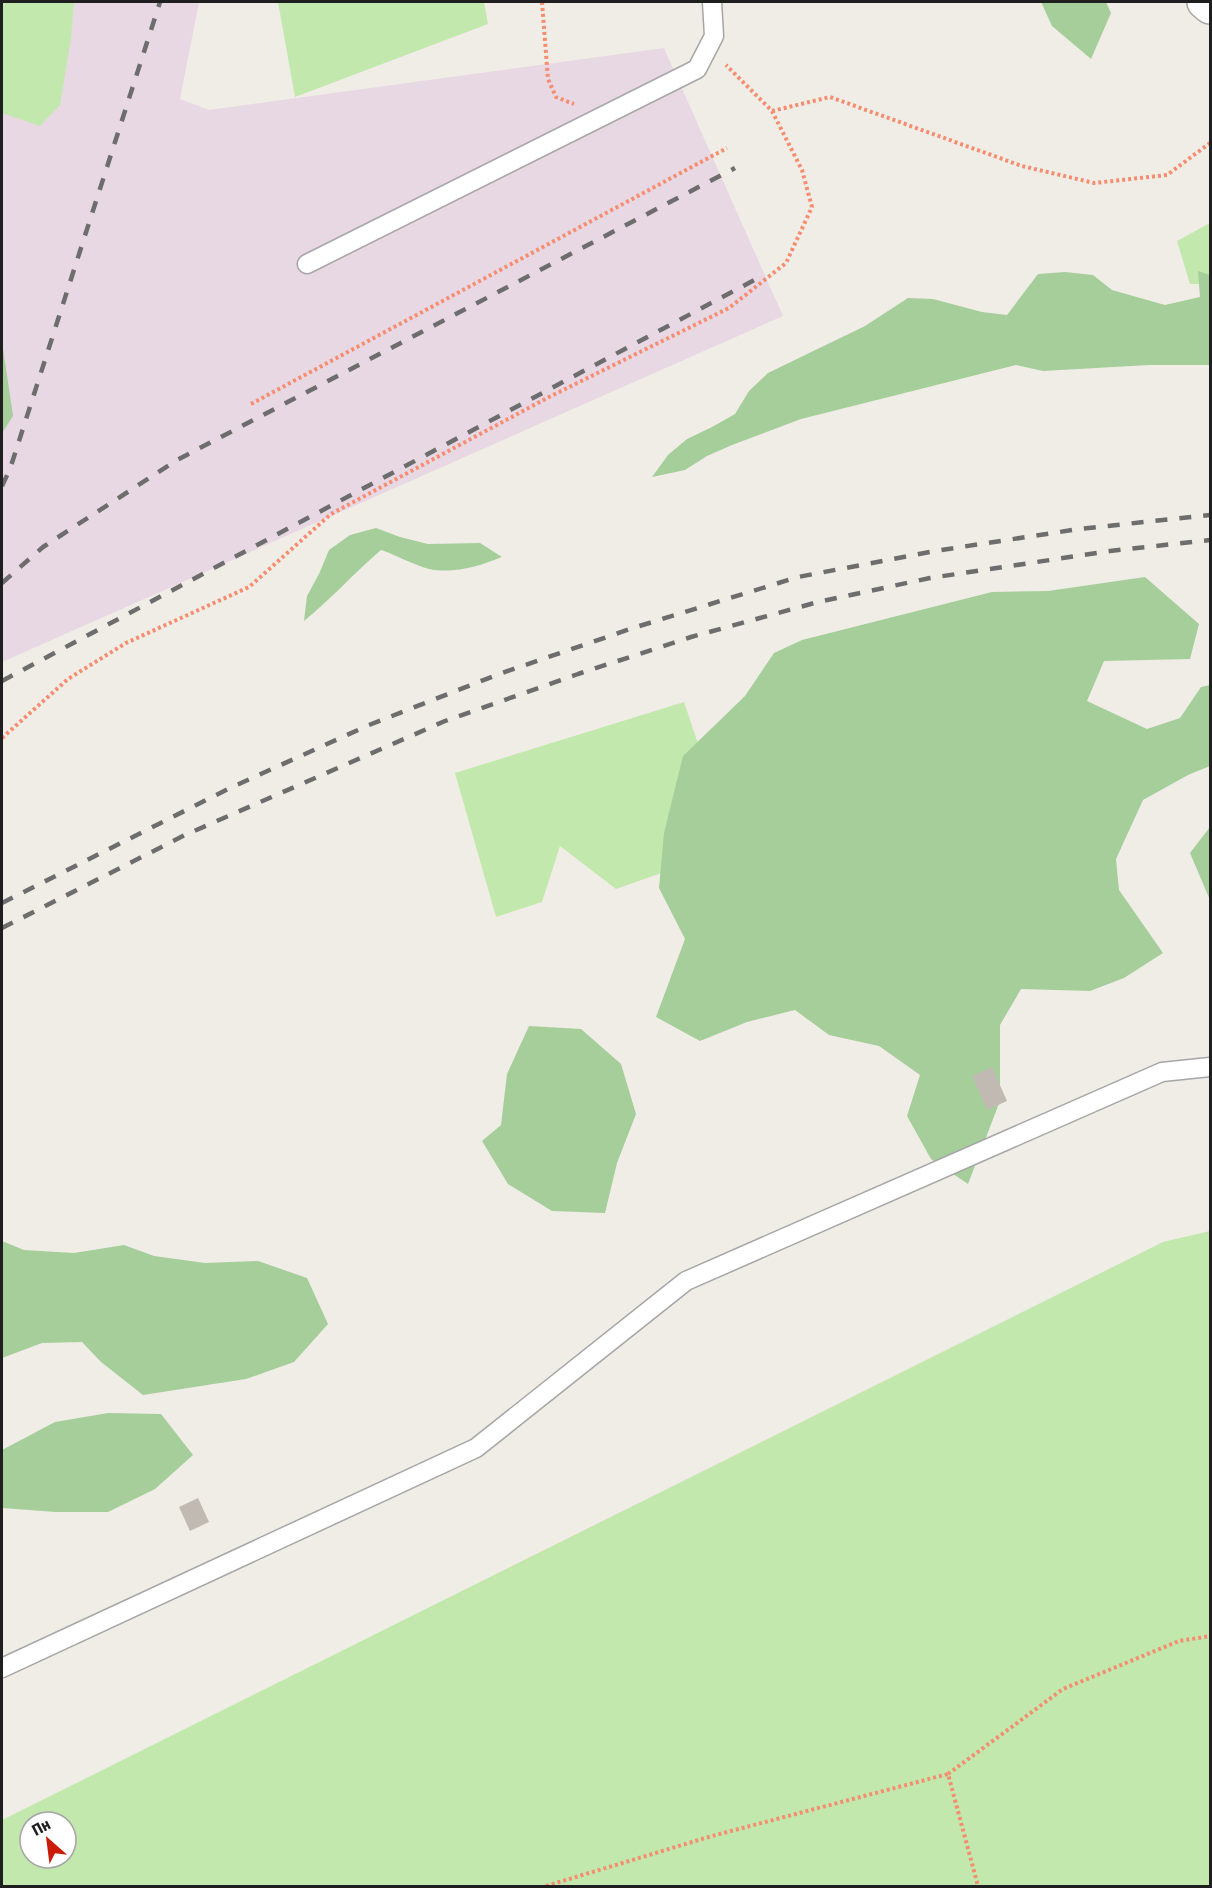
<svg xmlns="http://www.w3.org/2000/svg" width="1212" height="1888" font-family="'Fira Sans Condensed',sans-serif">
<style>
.industrial{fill:#e8d8e3}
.grass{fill:#c3e8ad;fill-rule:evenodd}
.forest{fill:#a5ce9b}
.building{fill:#c0bab2}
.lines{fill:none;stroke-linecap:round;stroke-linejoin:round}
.lane-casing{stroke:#a6a6a6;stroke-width:21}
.street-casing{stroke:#a6a6a6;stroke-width:36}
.path{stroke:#f68d70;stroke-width:4;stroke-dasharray:3 3;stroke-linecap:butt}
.lane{stroke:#fff;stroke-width:18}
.street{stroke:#fff;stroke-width:33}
.rail{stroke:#6d6d6d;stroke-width:4.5;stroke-dasharray:12 12;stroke-linecap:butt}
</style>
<rect width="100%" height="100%" fill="#f0ede6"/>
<path class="industrial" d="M 2,2 L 199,2 L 180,99 L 209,110 L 664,48 L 783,316 L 2,662 Z"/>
<g class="grass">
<path d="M 2,2 L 74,2 L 71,38 L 60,105 L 40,126 L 2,113 Z"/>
<path d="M 278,2 L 484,2 L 488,24 L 295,97 Z"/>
<path d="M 1210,223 L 1210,284 L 1190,284 L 1177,241 Z"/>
<path d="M 684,702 L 710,779 L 687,864 L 616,889 L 560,846 L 542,902 L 496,917 L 455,773 Z"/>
<path d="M 1210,1231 L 1210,1886 L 2,1886 L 2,1820 L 1163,1242 ZM 30,1822 L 66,1822 L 66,1858 L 30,1858 Z"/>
</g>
<g class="forest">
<path d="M 1041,2 L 1106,2 L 1111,13 L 1091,59 L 1052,26 Z"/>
<path d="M 1198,271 L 1210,275 L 1210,365 L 1149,365 L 1043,371 L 1016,365 L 801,419 L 732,445 L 707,456 L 685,470 L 652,477 L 668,455 L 687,439 L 712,427 L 735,414 L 749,391 L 768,373 L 865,326 L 908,298 L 933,299 L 982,312 L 1007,315 L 1038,274 L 1065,272 L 1093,275 L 1112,290 L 1165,305 L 1200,297 Z"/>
<path d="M 2,342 L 13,416 L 2,433 Z"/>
<path d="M 376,528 L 400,537 L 428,544 L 480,543 L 502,557 C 480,566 454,574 429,569 C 414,565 396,555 381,550 C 354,573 331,599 304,621 L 307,596 L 319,574 L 329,550 L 350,535 Z"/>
<path d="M 1145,577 L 1199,624 L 1190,659 L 1104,661 L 1087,701 L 1147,729 L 1180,718 L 1201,687 L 1210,685 L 1210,766 L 1188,775 L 1143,800 L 1116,859 L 1119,890 L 1163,953 L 1124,978 L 1090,991 L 1021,989 L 1000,1025 L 1000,1101 L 968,1184 L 931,1159 L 907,1116 L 920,1075 L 879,1046 L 829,1035 L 795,1010 L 747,1022 L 700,1041 L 656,1017 L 685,939 L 659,888 L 664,833 L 683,756 L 745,696 L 774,653 L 802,640 L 992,592 L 1048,591 Z"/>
<path d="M 1210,827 L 1210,900 L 1190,853 Z"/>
<path d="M 529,1026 L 581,1029 L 621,1064 L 636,1114 L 617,1163 L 605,1213 L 552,1211 L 508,1184 L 482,1141 L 501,1125 L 507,1074 Z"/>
<path d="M 2,1241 L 24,1250 L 74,1253 L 124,1245 L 154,1256 L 205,1263 L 258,1261 L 307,1278 L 328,1324 L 294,1362 L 246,1379 L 143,1395 L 101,1362 L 82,1342 L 42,1343 L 2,1358 Z"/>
<path d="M 108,1413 L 161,1414 L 193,1455 L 155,1489 L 108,1512 L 56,1512 L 2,1508 L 2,1450 L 55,1422 Z"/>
</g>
<g class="building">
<path d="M 992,1067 L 1007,1101 L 987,1110 L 972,1076 Z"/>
<path d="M 198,1498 L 209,1522 L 190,1531 L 179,1507 Z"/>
</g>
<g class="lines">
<g class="lane-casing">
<g id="lane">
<path d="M 307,264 L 697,69 L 714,36 L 712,2"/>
<path d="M 2,1668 L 476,1448 L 686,1281 L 1162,1072 L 1210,1067"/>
</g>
</g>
<g class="street-casing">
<path id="street" d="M 1204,2 L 1210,7"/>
</g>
<g class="path">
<path d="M 542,2 L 548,79 L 556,97 L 574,104"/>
<path d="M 772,111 L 830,97 L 1022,166 L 1094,183 L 1167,175 L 1210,143"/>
<path d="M 251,404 L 727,148"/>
<path d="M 2,738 L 68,679 L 126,643 L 249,587 L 331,514 L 549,397 L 729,308 L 786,263 L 812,207 L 802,170 L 772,111 L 726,65"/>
<path d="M 948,1774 L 1063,1689 L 1179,1641 L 1210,1636"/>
<path d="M 546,1886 L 712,1836 L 948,1774 L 978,1886"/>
</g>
<use href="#lane" class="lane"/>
<use href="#street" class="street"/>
<g class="rail">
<path d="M 2,486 L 10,469 L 160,2"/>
<path d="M 2,583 L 43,547 L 177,460 L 735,168"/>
<path d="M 2,681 L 760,277"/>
<path d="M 2,903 L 230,788 L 369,725 L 499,674 L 633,628 L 798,577 L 935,551 L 1079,529 L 1210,515"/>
<path d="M 2,928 L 185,835 L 445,721 L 578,674 L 691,637 L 818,602 L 930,578 L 1110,551 L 1210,540"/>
</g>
</g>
<rect width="1212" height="1888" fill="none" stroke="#1f1f1f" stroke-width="6"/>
<g transform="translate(48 1840) rotate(332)"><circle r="28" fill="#ffffff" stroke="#a5a5a5" stroke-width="1.5"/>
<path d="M0-4.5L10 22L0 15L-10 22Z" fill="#c91b05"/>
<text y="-9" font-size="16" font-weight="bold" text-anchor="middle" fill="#1f1f1f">Пн</text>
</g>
</svg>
